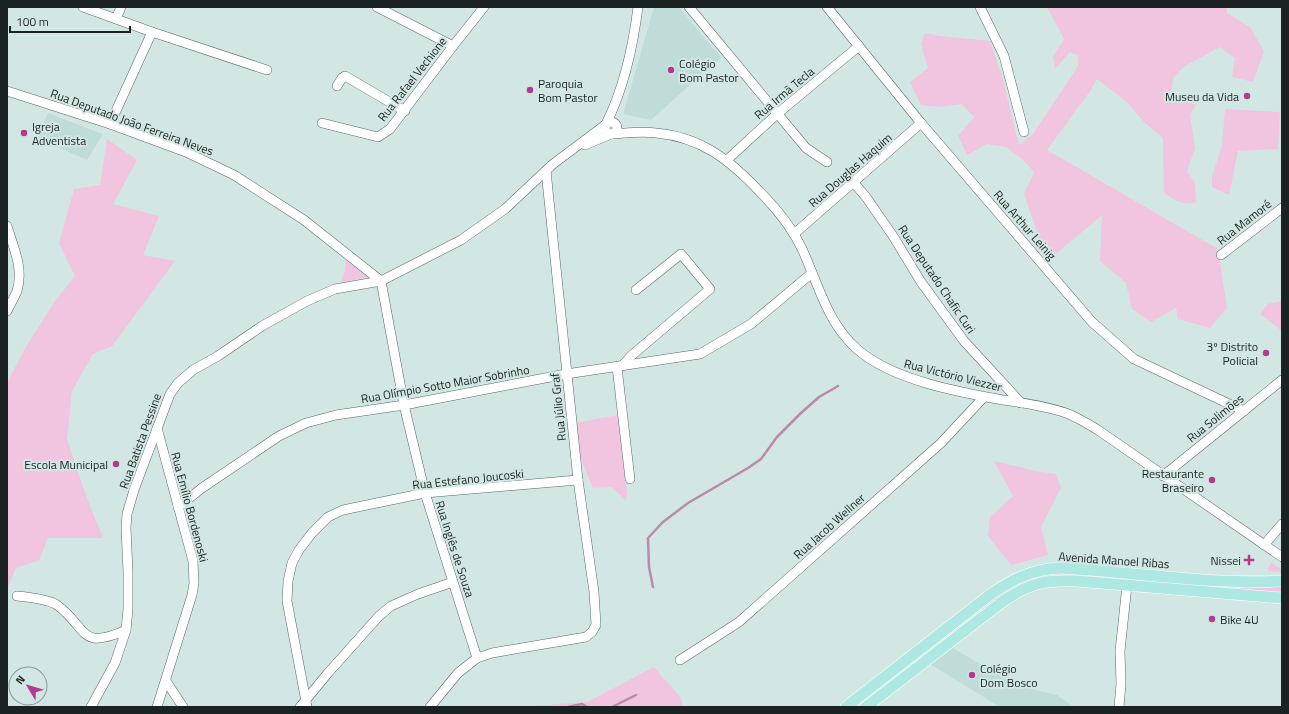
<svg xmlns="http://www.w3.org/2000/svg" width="1289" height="714" font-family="'Titillium Web',sans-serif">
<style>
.built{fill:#bfdcd8}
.green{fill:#f1c4e0}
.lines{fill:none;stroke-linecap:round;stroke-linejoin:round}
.stream{stroke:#bb89a9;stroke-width:2.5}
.minor-casing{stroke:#576966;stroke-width:10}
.major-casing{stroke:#fff;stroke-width:12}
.minor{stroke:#fff;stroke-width:9}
.major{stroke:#aee8e3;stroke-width:11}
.poi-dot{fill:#b13b91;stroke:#d2e7e4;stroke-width:1.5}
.labels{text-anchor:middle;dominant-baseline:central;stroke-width:4;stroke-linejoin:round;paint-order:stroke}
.poi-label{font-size:12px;fill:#1b2322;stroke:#d2e7e4;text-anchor:start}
.street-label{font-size:12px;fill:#1b2322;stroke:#d2e7e4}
</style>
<rect width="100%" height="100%" fill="#d2e7e4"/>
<g class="built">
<path d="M 654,7 L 679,7 L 721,58 L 692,83 L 651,120 L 624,114 L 624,111 Z"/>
<path d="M 48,113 L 103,134 L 87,160 L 37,138 Z"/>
<path d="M 953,648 L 1015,685 L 1057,695 L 1074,707 L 1000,707 L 930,664 Z"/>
</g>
<g class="green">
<path d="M 1047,7 L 1227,7 L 1227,13 L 1250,27 L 1264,51 L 1253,82 L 1232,77 L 1235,58 L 1220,47 L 1185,66 L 1173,78 L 1171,95 L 1196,105 L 1190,114 L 1195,148 L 1187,171 L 1195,183 L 1196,202 C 1183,206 1175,200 1164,193 L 1163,138 L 1144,122 L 1127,102 L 1097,79 L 1091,90 L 1047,150 L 1218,249 L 1227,308 L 1210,328 L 1178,319 L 1176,308 L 1151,322 L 1132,309 L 1126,283 L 1100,261 L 1102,215 L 1045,263 L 1042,246 L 1024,194 L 1034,172 L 1024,161 L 1006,147 L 987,144 L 967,155 L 958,136 L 974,117 L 962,104 L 941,107 L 921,105 L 910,82 L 928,68 L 921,44 L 925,33 L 940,36 L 990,41 L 1003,80 L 1019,145 L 1033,134 L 1078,66 L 1078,56 L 1070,52 L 1055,69 L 1053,57 L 1064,39 Z"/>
<path d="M 1225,109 L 1280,112 L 1278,149 L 1238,151 L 1229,195 L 1212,187 L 1212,177 L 1222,145 Z"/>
<path d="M 107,139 L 137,160 L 113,204 L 159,216 L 143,255 L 175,261 L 112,346 L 93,354 L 72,391 L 67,439 L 85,493 L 103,538 L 48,538 L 39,560 L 16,568 L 7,589 L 7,383 L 24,350 L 55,301 L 75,276 L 59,243 L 74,189 L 100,185 Z"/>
<path d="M 346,260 L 370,277 L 341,282 L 345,271 Z"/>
<path d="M 1282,301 L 1282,331 L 1260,314 L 1268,304 Z"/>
<path d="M 618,415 L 627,491 L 626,501 L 612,487 L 593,488 L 579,454 L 575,423 Z"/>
<path d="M 994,461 L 1035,471 L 1056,474 L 1061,488 L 1041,527 L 1048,555 L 1011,565 L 988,536 L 990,517 L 1013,496 Z"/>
<path d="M 1271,562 L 1282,570 L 1282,572 L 1267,571 Z"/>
<path d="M 1059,573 L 1060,575 L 1058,577 L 1029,581 L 1015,586 L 982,609 L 982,607 L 1016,583 L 1038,576 Z"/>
<path d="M 1067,573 L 1137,579 L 1138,581 L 1067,577 L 1066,575 Z"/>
<path d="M 1282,585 L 1282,594 L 1242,590 L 1240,589 L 1241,586 Z"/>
<path d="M 654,667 L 681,698 L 683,707 L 514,707 L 587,702 Z"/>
</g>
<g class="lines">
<g class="stream">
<path d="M 653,587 L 649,567 L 648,538 L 663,522 L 688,503 L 748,468 L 761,459 L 777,437 L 801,413 L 819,397 L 838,386"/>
<path d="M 568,707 L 582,704 L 587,707"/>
<path d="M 612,707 L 636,695"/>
</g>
<g class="minor-casing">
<g id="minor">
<path d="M 83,7 L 152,32 L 267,70"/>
<path d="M 377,7 L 453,46"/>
<path d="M 689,7 L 806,148 L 827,162"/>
<path d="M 827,7 L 921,123 L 1092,322 L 1134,359 L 1244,411"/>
<path d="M 980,7 L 1004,56 L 1024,132"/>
<path d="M 116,19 L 121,7"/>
<path d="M 337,86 L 342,78 L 345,76 L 405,111"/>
<path d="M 7,91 L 110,124 L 186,152 L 234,175 L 304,220 L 381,281"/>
<circle cx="611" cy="128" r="6"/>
<path d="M 322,123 L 378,137 L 390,129 L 453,46 L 484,7"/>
<path d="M 110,124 L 152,32"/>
<path d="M 606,124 C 624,88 633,47 638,7"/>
<path d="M 613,134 C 628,133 642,131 656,133 C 701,137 730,160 760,192 C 777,209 793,229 803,251 C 818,284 828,324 857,349 C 892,380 958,392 1003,400 C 1024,403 1046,406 1066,413 C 1077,417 1088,424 1098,430 L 1282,557"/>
<path d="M 585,145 L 611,134"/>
<path d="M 727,160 L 777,114 L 859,46"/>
<path d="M 854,183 L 866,197 L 893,236 L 921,282 L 964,341 L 1021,403"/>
<path d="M 7,226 C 13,246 24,269 17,291 C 14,298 10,305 7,311"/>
<path d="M 794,234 L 921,123"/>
<path d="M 1221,255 L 1282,208"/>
<path d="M 381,281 L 404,405 L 425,493 L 477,658"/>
<path d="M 622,366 L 631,356 L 710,289 L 681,254 L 636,290"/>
<path d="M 617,367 L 630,479"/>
<path d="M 157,428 L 193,561 L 194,583 L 192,595 L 157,707"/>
<path d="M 1163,476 L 1282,380"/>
<path d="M 178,507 L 202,488 L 279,436 L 306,423 L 336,415 L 404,405 L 566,374 L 700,354 L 751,324 L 812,273"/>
<path d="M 1264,545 L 1282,524"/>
<path d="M 17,596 C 28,597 48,599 57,605 C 88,628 79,651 126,630"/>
<path d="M 680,660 L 739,622 L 941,443 L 984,397"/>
<path d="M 166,681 L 183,707"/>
<path d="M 91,707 L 115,663 L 126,630 L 128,609 L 128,572 L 126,528 L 127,514 L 134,490 L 170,394 L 178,383 L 193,370 L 218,356 L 262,326 L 307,301 L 335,289 L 381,281 L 461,240 L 505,209 L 553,164 L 605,125"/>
<path d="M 300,707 L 328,673 L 379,616 L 391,606 L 418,594 L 453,582"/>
<path d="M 307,707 L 287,601 L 288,581 L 292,563 L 299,550 L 312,533 L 328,517 L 343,510 L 425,493 L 578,480"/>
<path d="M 430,707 L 458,673 L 477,658 L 492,653 L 586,637 L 592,632 L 596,625 L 594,592 L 578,480 L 546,171"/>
<path d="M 1119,707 L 1121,684 L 1120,651 L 1127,585"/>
</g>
</g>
<g class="major-casing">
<g id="major">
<path d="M 846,707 L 991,594 C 1013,579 1033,569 1060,568 C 1134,572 1208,585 1282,581"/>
<path d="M 866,707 L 1002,602 C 1029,583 1044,580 1077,581 L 1282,598"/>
</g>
</g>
<use href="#minor" class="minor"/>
<use href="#major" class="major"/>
</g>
<g class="poi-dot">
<circle cx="671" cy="70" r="4"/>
<circle cx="530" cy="90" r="4"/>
<circle cx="1247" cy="96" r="4"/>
<circle cx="24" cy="133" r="4"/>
<circle cx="1266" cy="353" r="4"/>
<circle cx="116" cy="464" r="4"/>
<circle cx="1212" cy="480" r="4"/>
<path d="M1247 554h4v4h4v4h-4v4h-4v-4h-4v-4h4z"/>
<circle cx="1212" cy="619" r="4"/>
<circle cx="972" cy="675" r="4"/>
</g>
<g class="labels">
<g class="poi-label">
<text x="679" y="63">Colégio<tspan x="679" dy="14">Bom Pastor</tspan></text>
<text x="538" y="83">Paroquia<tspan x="538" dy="14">Bom Pastor</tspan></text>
<text x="1239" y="96" text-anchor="end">Museu da Vida</text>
<text x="32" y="126">Igreja<tspan x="32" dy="14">Adventista</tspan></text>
<text x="1258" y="346" text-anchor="end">3º Distrito<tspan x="1258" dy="14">Policial</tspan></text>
<text x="108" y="464" text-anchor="end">Escola Municipal</text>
<text x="1204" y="473" text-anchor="end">Restaurante<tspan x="1204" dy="14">Braseiro</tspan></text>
<text x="1241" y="560" text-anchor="end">Nissei</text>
<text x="1220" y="619">Bike 4U</text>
<text x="980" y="668">Colégio<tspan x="980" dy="14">Dom Bosco</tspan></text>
</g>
<g class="street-label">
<text transform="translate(412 79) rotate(-52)">Rua Rafael Vechione</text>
<text transform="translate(784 93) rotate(-40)">Rua Irmã Tecla</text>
<text transform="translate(132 122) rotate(20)">Rua Deputado João Ferreira Neves</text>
<text transform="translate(850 170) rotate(-41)">Rua Douglas Haquim</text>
<text transform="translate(1244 222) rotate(-38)">Rua Mamoré</text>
<text transform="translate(1025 225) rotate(49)">Rua Arthur Leinig</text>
<text transform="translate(937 279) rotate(56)">Rua Deputado Chafic Curi</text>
<text transform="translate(953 375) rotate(14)">Rua Victório Viezzer</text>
<text transform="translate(445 384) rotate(-10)">Rua Olímpio Sotto Maior Sobrinho</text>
<text transform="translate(558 407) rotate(-96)">Rua Júlio Graf</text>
<text transform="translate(1215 418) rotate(-39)">Rua Solimões</text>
<text transform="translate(140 441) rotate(-70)">Rua Batista Pessine</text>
<text transform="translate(468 479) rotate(-6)">Rua Estefano Joucoski</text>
<text transform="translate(190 507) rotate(75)">Rua Emílio Bordenoski</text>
<text transform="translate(829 526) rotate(-42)">Rua Jacob Wellner</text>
<text transform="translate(455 549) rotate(72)">Rua Inglês de Souza</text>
<text transform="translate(1114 560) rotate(4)">Avenida Manoel Ribas</text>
</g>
</g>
<rect width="1289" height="714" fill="none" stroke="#1b2322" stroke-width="16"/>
<g transform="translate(28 686) rotate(308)"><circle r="19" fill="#d2e7e4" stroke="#899996"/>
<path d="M0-3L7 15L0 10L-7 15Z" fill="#b13b91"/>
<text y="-6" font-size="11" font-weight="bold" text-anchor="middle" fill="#1b2322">N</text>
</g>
<path d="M10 26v6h120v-6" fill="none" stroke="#1b2322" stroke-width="2"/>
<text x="16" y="26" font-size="12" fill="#1b2322" stroke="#d2e7e4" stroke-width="3" paint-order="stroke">100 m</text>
</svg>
